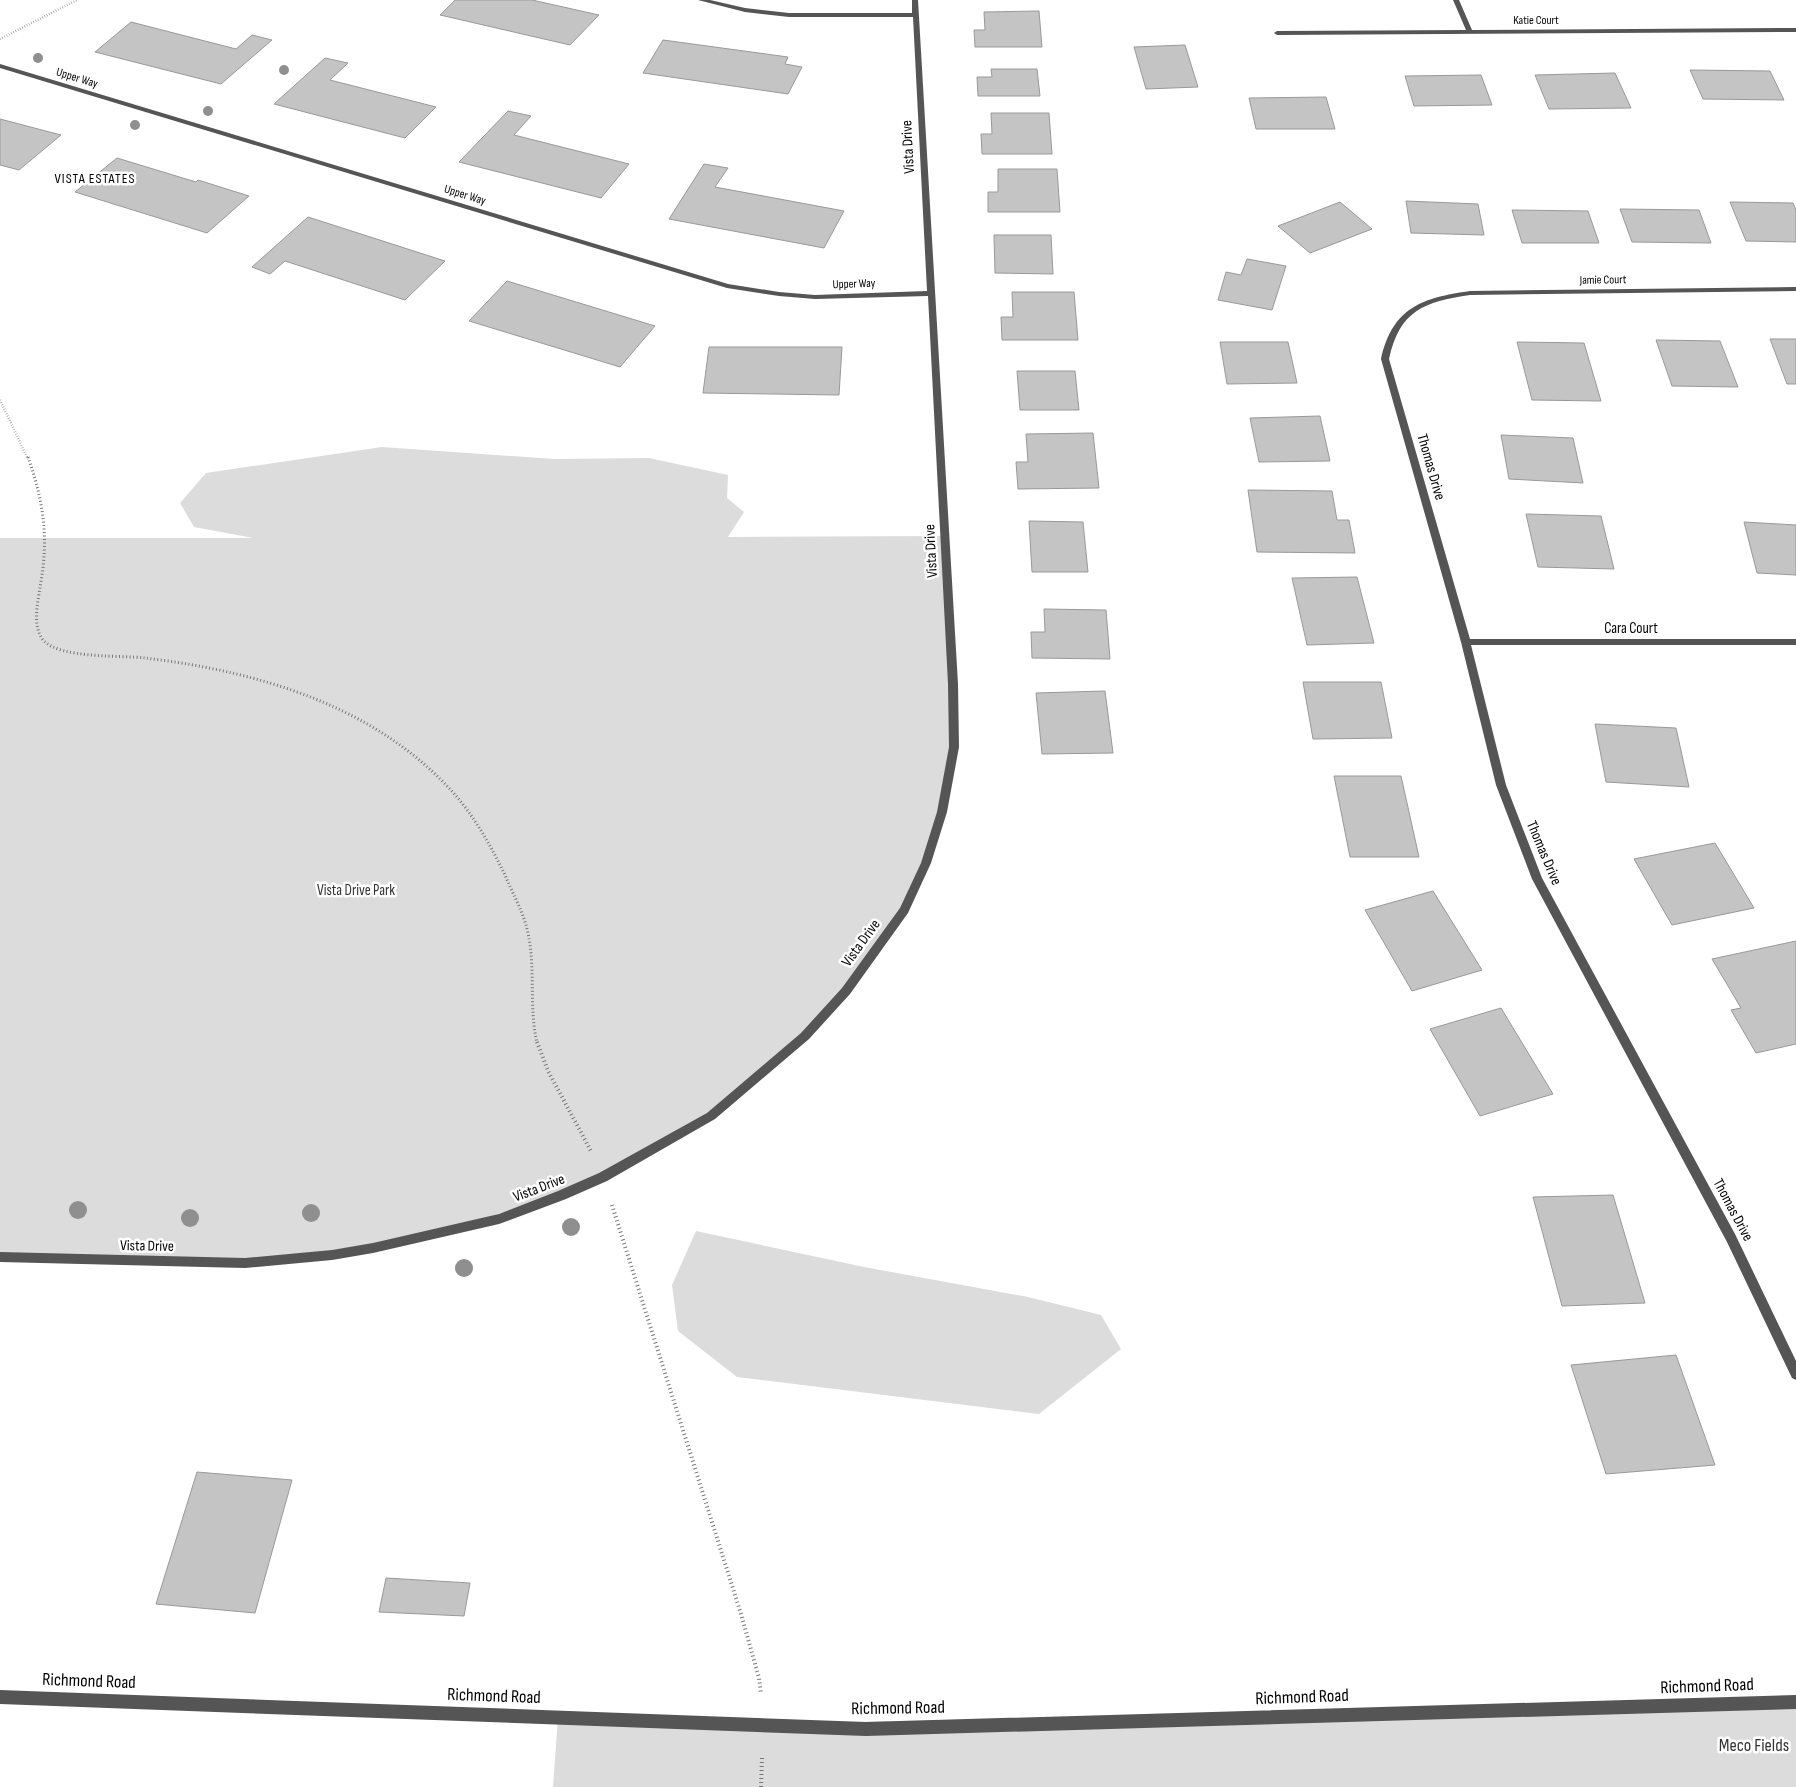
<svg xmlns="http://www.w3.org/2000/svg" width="1796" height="1787" font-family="'Sofia Sans Condensed',sans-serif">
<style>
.green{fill:#dcdcdc}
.building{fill:#c4c4c4;stroke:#999}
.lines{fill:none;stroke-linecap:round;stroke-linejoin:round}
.path-far2{stroke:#777;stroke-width:2.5;stroke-dasharray:0.5 2;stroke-linecap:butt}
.path-far1{stroke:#777;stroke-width:3;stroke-dasharray:1 2.5;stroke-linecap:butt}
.path{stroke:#777;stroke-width:4;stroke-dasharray:1 3;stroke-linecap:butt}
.minor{fill:#555;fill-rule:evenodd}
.tertiary{fill:#555;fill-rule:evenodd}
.tree{fill:#8f8f8f}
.labels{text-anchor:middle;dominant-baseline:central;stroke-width:5;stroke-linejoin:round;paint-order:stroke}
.far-street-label{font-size:12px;fill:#000;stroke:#fff}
.far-neighbourhood-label{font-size:14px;letter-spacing:1px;fill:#000;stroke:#fff}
.street-label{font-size:15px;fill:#000;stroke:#fff}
.park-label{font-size:15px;fill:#333;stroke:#fff}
.near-street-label{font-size:18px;fill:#000;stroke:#fff}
.near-park-label{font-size:18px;fill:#333;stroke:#fff}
</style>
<rect width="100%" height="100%" fill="#fff"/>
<g class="green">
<path d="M 382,447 L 555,459 L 649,458 L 728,475 L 727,498 L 744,512 L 728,537 L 945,536 L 954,747 L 942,812 L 904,910 L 805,1036 L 711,1116 L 562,1195 L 421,1237 L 244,1263 L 0,1257 L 0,538 L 253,538 L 194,527 L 180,503 L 206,473 Z"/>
<path d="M 696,1231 L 864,1267 L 1028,1297 L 1101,1315 L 1121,1349 L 1039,1414 L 737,1377 L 678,1331 L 672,1285 Z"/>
<path d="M 1796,1702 L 1796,1787 L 553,1787 L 558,1717 L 764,1724 Z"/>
</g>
<g class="building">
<path d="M 455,0 L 532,0 L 599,15 L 570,45 L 440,15 Z"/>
<path d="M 1039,11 L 1042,47 L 975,47 L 974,30 L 985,30 L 984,12 Z"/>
<path d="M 131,22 L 236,49 L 252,35 L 272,40 L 221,84 L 95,52 Z"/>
<path d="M 663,40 L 788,57 L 785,64 L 802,67 L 788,94 L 643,73 Z"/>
<path d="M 1185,45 L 1198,87 L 1146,89 L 1134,47 Z"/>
<path d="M 325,58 L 348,63 L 330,80 L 436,107 L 405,138 L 274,104 Z"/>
<path d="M 991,69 L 1037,69 L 1040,96 L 978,96 L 977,77 L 992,77 Z"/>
<path d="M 1690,70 L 1770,71 L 1784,100 L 1703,99 Z"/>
<path d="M 1615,73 L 1631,108 L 1549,109 L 1535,75 Z"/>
<path d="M 1481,75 L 1492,105 L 1414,106 L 1405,76 Z"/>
<path d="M 1326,97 L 1335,129 L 1256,129 L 1249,98 Z"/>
<path d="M 508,111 L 531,116 L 514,135 L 629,164 L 601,198 L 459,162 Z"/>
<path d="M 991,113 L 1049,113 L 1052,154 L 982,154 L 981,134 L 992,134 Z"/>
<path d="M 0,119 L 61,135 L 19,170 L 0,165 Z"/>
<path d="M 117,158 L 196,182 L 198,180 L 249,196 L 207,233 L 75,192 Z"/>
<path d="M 704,164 L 728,168 L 715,187 L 844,211 L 824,248 L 669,219 Z"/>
<path d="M 998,169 L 1057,169 L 1060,212 L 988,212 L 988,192 L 998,192 Z"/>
<path d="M 1406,201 L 1478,204 L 1484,235 L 1411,233 Z"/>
<path d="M 1340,202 L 1372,229 L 1310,253 L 1278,226 Z"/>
<path d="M 1730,202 L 1793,203 L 1796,210 L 1796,242 L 1746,241 Z"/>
<path d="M 1620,209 L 1699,210 L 1711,243 L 1632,242 Z"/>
<path d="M 1512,210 L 1588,211 L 1599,243 L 1522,243 Z"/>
<path d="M 308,217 L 445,261 L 405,300 L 285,261 L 270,274 L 252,267 Z"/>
<path d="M 994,235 L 1051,235 L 1053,274 L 995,273 Z"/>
<path d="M 1247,259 L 1286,266 L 1272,310 L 1218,300 L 1226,272 L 1241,275 Z"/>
<path d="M 507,281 L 655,326 L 620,367 L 469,321 Z"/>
<path d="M 1012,292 L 1074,292 L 1078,340 L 1002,340 L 1001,317 L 1013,317 Z"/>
<path d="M 1770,339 L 1796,339 L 1796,384 L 1787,384 Z"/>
<path d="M 1656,340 L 1720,341 L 1738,387 L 1672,386 Z"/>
<path d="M 1220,342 L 1288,342 L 1297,383 L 1227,384 Z"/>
<path d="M 1517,342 L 1584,343 L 1601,401 L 1532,400 Z"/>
<path d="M 709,347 L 842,347 L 839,395 L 703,393 Z"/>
<path d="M 1017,371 L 1075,371 L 1079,410 L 1020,410 Z"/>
<path d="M 1320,416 L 1330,461 L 1259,462 L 1250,418 Z"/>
<path d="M 1093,433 L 1099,488 L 1018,489 L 1016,462 L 1028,462 L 1026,434 Z"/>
<path d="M 1501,435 L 1573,438 L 1583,483 L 1509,479 Z"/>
<path d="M 1248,490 L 1332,491 L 1337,520 L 1349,520 L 1355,553 L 1257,552 Z"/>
<path d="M 1526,514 L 1601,516 L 1614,569 L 1538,567 Z"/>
<path d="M 1029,521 L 1083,522 L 1088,572 L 1032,572 Z"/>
<path d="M 1744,522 L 1796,525 L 1796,575 L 1757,573 Z"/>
<path d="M 1357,577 L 1374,643 L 1307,645 L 1292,578 Z"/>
<path d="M 1044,609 L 1106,610 L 1110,659 L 1032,658 L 1031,632 L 1045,632 Z"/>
<path d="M 1303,682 L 1381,682 L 1392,738 L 1313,739 Z"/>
<path d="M 1105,691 L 1113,753 L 1042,754 L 1036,693 Z"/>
<path d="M 1595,724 L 1676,728 L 1689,787 L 1606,782 Z"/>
<path d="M 1334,776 L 1401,776 L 1419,857 L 1350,857 Z"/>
<path d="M 1715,843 L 1754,908 L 1672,925 L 1634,859 Z"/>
<path d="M 1433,891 L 1482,970 L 1412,991 L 1365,910 Z"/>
<path d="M 1796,941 L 1796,1044 L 1756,1053 L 1731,1010 L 1741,1008 L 1712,959 Z"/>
<path d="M 1501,1008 L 1553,1094 L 1480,1116 L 1430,1029 Z"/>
<path d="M 1613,1195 L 1645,1303 L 1562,1306 L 1533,1197 Z"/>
<path d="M 1676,1355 L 1715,1465 L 1606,1474 L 1571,1365 Z"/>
<path d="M 197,1472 L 292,1480 L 255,1613 L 156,1604 Z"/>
<path d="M 386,1578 L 470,1583 L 464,1616 L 379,1612 Z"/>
</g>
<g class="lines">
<g class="path-far2">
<path d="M 0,39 L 77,0"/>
<path d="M 0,400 L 28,459"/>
</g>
<path class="path-far1" d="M 28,457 C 44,502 49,540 40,587 C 38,602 32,626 43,640 C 60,659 120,655 145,658 C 255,671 370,704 448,787 C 472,812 490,844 505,875 C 512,892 521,908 526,925 C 537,964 528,1004 537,1043"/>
<g class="path">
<path d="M 537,1042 L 548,1071 L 591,1151"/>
<path d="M 612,1205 L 741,1614 L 759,1678 L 761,1694"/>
<path d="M 761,1787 L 762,1758"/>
</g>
<g class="minor">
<path d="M 698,0 L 710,0 L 745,8 L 789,13 L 912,13 L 912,0 L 918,0 L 958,684 L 959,747 L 947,812 L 931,863 L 908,913 L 850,994 L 809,1039 L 715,1119 L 607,1181 L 566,1199 L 499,1224 L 373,1253 L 332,1260 L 245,1268 L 0,1262 L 0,1252 L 245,1258 L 332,1250 L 373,1243 L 499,1214 L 558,1191 L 599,1173 L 707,1113 L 801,1033 L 842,988 L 900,908 L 921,863 L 937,812 L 949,747 L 948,684 L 928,296 L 815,299 L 779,296 L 727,288 L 0,68 L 0,64 L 728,284 L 779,292 L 815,295 L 927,291 L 913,17 L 789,17 L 745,12 Z"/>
<path d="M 1453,0 L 1459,0 L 1472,30 L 1796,28 L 1796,32 L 1277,35 L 1274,33 L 1277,31 L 1466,30 Z"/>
<path d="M 1796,287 L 1796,291 L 1470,295 C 1424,302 1400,310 1389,359 L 1470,639 L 1796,639 L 1796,645 L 1471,645 L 1506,785 L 1542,878 L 1735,1234 L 1796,1361 L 1796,1380 L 1792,1378 L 1727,1242 L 1532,879 L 1496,785 L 1461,642 L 1381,359 C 1393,307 1422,298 1470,291 Z"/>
</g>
<path class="tertiary" d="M 0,1690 L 866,1722 L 1796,1695 L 1796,1709 L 866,1736 L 0,1704 Z"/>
</g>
<g class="tree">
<circle cx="38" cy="58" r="5"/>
<circle cx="284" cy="70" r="5"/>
<circle cx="208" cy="111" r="5"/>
<circle cx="135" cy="125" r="5"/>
<circle cx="78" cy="1210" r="9"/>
<circle cx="311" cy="1213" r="9"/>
<circle cx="190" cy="1218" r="9"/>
<circle cx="571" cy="1227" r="9"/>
<circle cx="464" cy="1268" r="9"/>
</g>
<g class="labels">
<g class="far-street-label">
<text x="1536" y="20">Katie Court</text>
<text transform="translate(77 78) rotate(17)">Upper Way</text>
<text transform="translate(465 195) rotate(17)">Upper Way</text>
<text transform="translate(1603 280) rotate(-1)">Jamie Court</text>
<text transform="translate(854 284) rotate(-2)">Upper Way</text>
</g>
<g class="far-neighbourhood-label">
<text x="95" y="178">VISTA ESTATES</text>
</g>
<g class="street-label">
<text transform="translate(908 147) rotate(-93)">Vista Drive</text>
<text transform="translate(1431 467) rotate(74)">Thomas Drive</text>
<text transform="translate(931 551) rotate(-93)">Vista Drive</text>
<text x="1631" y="628">Cara Court</text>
<text transform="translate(1544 853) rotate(67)">Thomas Drive</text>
<text transform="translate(861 943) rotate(-54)">Vista Drive</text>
<text transform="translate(539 1188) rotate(-21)">Vista Drive</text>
<text transform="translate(1733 1210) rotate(62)">Thomas Drive</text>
<text transform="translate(147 1246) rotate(1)">Vista Drive</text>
</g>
<g class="park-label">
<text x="356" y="890">Vista Drive Park</text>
</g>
<g class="near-street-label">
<text transform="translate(89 1681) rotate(2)">Richmond Road</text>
<text transform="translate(1707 1686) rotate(-2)">Richmond Road</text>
<text transform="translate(494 1696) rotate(2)">Richmond Road</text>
<text transform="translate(1302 1697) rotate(-2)">Richmond Road</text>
<text transform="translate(898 1708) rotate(-1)">Richmond Road</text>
</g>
<g class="near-park-label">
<text x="1754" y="1745">Meco Fields</text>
</g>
</g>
</svg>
